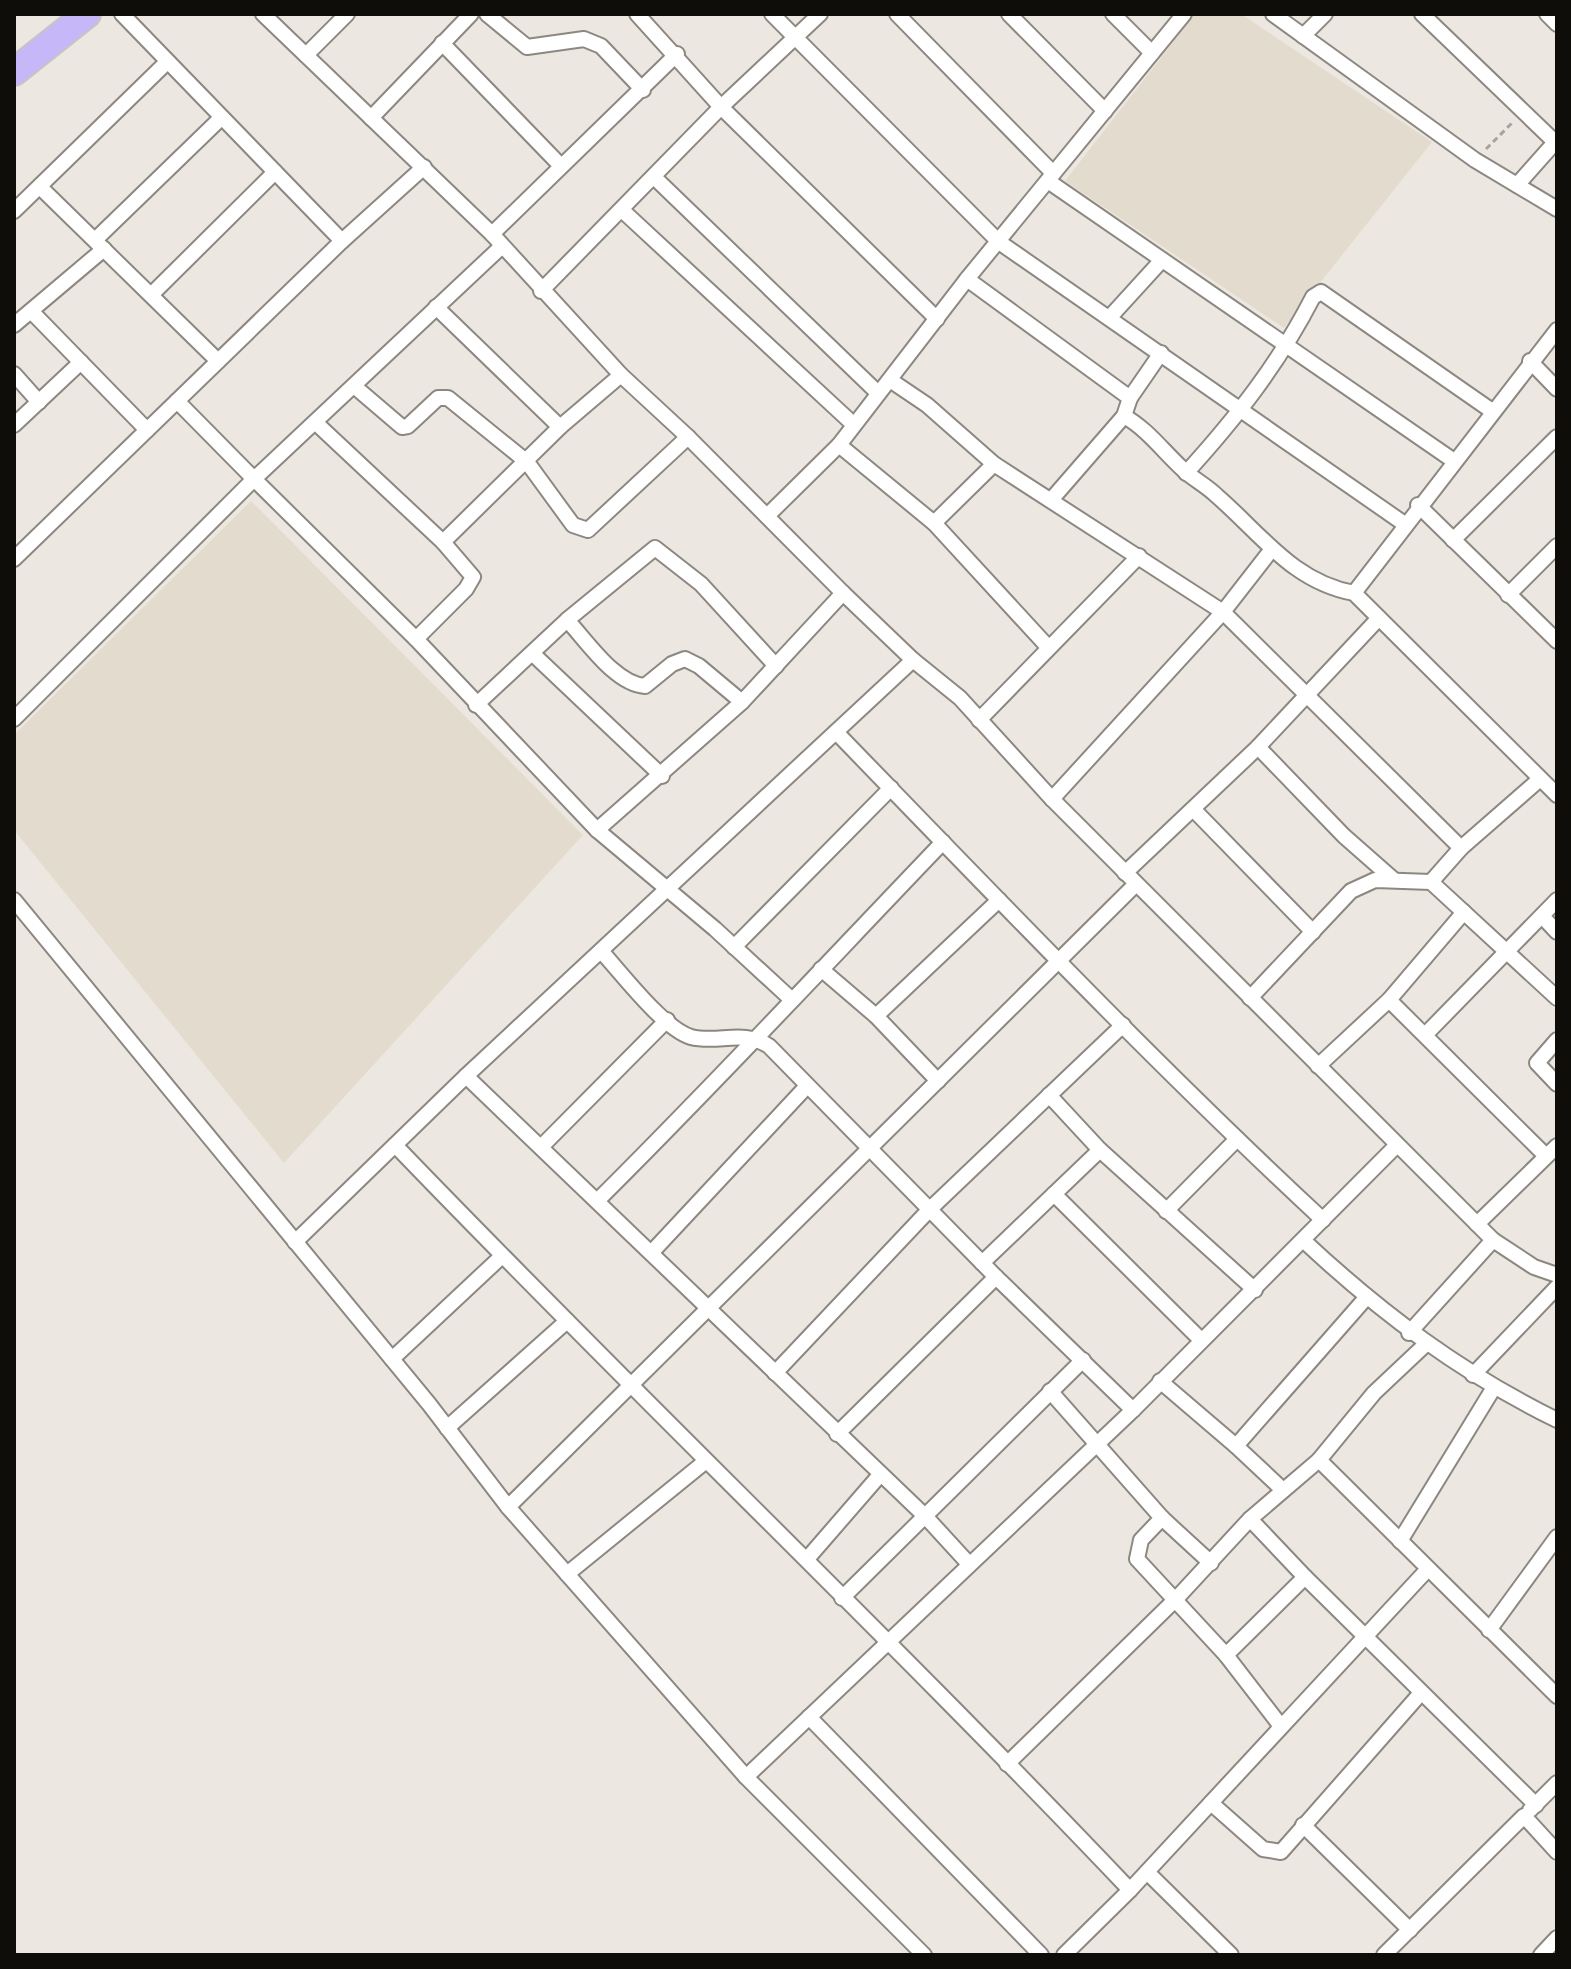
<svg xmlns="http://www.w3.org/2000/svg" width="1571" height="1969" font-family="'Sofia Sans Condensed',sans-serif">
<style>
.built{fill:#e3dbcd}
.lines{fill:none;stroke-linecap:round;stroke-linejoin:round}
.street-casing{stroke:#8c8881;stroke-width:18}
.highway-casing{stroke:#c5c5c4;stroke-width:30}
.path{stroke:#a7a49e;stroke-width:3;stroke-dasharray:6 4;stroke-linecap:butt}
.street{stroke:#fff;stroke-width:14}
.highway{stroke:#c6b8f8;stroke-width:26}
</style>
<rect width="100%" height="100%" fill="#ece8e1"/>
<g class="built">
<path d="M 1195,14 L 1241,14 L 1432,142 L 1284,328 L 1065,181 Z"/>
<path d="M 251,501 L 583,835 L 284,1163 L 14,830 L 14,735 Z"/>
</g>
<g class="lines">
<g class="street-casing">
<g id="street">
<path d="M 122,14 L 342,241"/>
<path d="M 263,14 L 492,234 L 621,375 L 688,437 L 843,593 L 913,660 L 960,698 L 1052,799 L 1493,1240 L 1534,1267 L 1557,1275"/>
<path d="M 487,14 L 527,47 L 584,39 L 601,46 L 643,90"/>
<path d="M 637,14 L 721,107 L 937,319"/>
<path d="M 772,14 L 999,242 L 1406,525"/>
<path d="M 897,14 L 1053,173"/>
<path d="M 1009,14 L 1105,111"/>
<path d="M 1113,14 L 1152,53"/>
<path d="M 1273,14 L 1475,160 L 1557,209"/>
<path d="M 1422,14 L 1555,142"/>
<path d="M 1547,14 L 1557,24"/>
<path d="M 1303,36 L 1325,14"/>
<path d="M 442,43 L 561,166"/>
<path d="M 306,55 L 347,14"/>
<path d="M 371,118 L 471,14"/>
<path d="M 655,178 L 878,393"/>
<path d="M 1048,181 L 1454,461"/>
<path d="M 1517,185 L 1557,140"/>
<path d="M 40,187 L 218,361"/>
<path d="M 14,211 L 167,62"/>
<path d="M 623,211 L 853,424"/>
<path d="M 492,234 L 677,54"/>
<path d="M 96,239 L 221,118"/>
<path d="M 967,279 L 1130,398 L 1124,416 L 1051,500"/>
<path d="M 541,291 L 721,107 L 820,14"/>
<path d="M 152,294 L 275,172"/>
<path d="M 436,307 L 560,427"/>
<path d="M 31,311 L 147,430"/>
<path d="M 1110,317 L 1162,260"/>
<path d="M 14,325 L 104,249"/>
<path d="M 1530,361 L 1557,389"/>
<path d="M 14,374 L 39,402"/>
<path d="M 890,380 L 927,405 L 994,464 L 1223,612 L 1461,848"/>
<path d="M 354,386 L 402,427 L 408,426 L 438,398 L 448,398 L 527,462 L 573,525 L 588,530 L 688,437"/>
<path d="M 1130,398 L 1161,353"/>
<path d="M 177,401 L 254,479 L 501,247"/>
<path d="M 1124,416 C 1149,430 1166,455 1187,473 C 1197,481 1208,487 1217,496 C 1261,534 1293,582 1354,593 L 1557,795"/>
<path d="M 316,423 L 443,542 L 473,577 L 466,589 L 416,639"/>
<path d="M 14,425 L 81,362"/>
<path d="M 839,445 L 934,523 L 1048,647"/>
<path d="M 1186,473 C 1237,417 1279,363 1313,297 L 1321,292 L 1492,411"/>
<path d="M 1418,505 L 1557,641"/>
<path d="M 767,516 L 839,445 L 967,279 L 1184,14"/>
<path d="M 934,523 L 994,464"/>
<path d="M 1453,540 L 1557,437"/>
<path d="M 443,542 L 560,427 L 621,375"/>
<path d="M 14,559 L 342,241 L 424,167"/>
<path d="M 1354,593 L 1557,330"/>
<path d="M 1508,595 L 1557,546"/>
<path d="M 567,620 C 587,641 615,684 645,686 L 672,664 L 685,659 L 699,666 L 742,702"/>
<path d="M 533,654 L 662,776"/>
<path d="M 476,705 L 567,620 L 655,548 L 701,584 L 776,666"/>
<path d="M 14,719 L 254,479 L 416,639 L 597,830 L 715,929 L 792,1000"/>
<path d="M 979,720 L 1139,556"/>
<path d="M 836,732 C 996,897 1155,1064 1323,1220"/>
<path d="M 1258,747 L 1344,836 L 1394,880"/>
<path d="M 1052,799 L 1223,612 L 1272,549"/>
<path d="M 1195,811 L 1313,932"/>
<path d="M 597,830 L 742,702 L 843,593"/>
<path d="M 1125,873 L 1258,747 L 1379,618"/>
<path d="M 1431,882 L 1461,848 L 1540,779"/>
<path d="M 14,900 L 429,1404 L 508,1507 L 746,1777 L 924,1955"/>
<path d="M 1542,916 L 1557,932"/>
<path d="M 734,947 L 891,788"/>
<path d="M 602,952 C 622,974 664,1029 691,1037 C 718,1044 743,1029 769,1046 L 996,1277 L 1133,1410"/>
<path d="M 821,969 L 876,1016 L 938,1081"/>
<path d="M 1250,998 L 1351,891 L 1375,880 L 1431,882 L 1557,998"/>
<path d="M 1389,1000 L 1464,912"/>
<path d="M 876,1016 L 999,900"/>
<path d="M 1426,1034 L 1557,900"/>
<path d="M 1557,1040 L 1537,1063 L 1557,1084"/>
<path d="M 1318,1066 L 1389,1000 L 1546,1156"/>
<path d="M 466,1076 L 925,1516 L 969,1564"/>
<path d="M 1049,1095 L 1100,1150 L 1255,1290"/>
<path d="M 395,1145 C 637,1397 890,1637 1130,1890"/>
<path d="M 541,1147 L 667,1020"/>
<path d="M 1054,1194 L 1201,1340"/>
<path d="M 598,1200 C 716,1083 828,962 943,842"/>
<path d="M 1166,1211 L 1237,1139"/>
<path d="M 1477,1224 L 1557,1146"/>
<path d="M 1303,1240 C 1381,1313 1461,1373 1557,1420"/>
<path d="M 295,1242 L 466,1076 L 913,660"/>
<path d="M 652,1252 L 807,1086"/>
<path d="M 982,1263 L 1100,1150"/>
<path d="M 1409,1333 L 1493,1240"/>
<path d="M 392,1359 L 502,1256"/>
<path d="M 775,1373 L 930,1209 L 1123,1025"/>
<path d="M 1473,1375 L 1557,1287"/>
<path d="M 1160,1381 L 1236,1446"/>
<path d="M 1050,1391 L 1162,1518 L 1141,1540 L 1137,1559 L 1226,1655 L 1280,1725"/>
<path d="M 447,1428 L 567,1321"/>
<path d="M 837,1434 L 996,1277"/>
<path d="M 1319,1460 L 1557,1696"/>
<path d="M 1283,1490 L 1236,1446 L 1365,1299"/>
<path d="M 508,1507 L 1136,884"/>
<path d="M 1162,1518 L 1211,1563"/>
<path d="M 1250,1519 L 1305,1577"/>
<path d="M 1400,1541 L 1493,1389"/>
<path d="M 807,1559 L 879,1476"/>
<path d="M 567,1574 L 706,1461"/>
<path d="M 842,1598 L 1083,1360"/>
<path d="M 1489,1630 L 1557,1537"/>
<path d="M 1226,1655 L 1305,1577 L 1536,1805"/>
<path d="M 809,1717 L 1041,1955"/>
<path d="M 1007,1764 L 1176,1599 L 1250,1519 L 1319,1460 L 1374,1393 L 1426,1344"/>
<path d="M 746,1777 L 1133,1410 L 1397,1145"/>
<path d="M 1211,1803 L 1263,1849 L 1281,1852 L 1420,1694"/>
<path d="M 1530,1810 L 1557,1783"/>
<path d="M 1303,1825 L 1410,1930"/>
<path d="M 1147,1872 L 1231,1955"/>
<path d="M 1064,1955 L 1130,1890 L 1427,1570"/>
<path d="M 1384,1955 L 1524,1816 L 1557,1852"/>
<path d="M 1541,1955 L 1557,1938"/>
</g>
</g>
<g class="highway-casing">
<path id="highway" d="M 14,72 L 87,14"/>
</g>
<path class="path" d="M 1486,149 L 1512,123"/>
<use href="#street" class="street"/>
<use href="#highway" class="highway"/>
</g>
<rect width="1571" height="1969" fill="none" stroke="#0e0d0a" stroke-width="32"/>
</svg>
